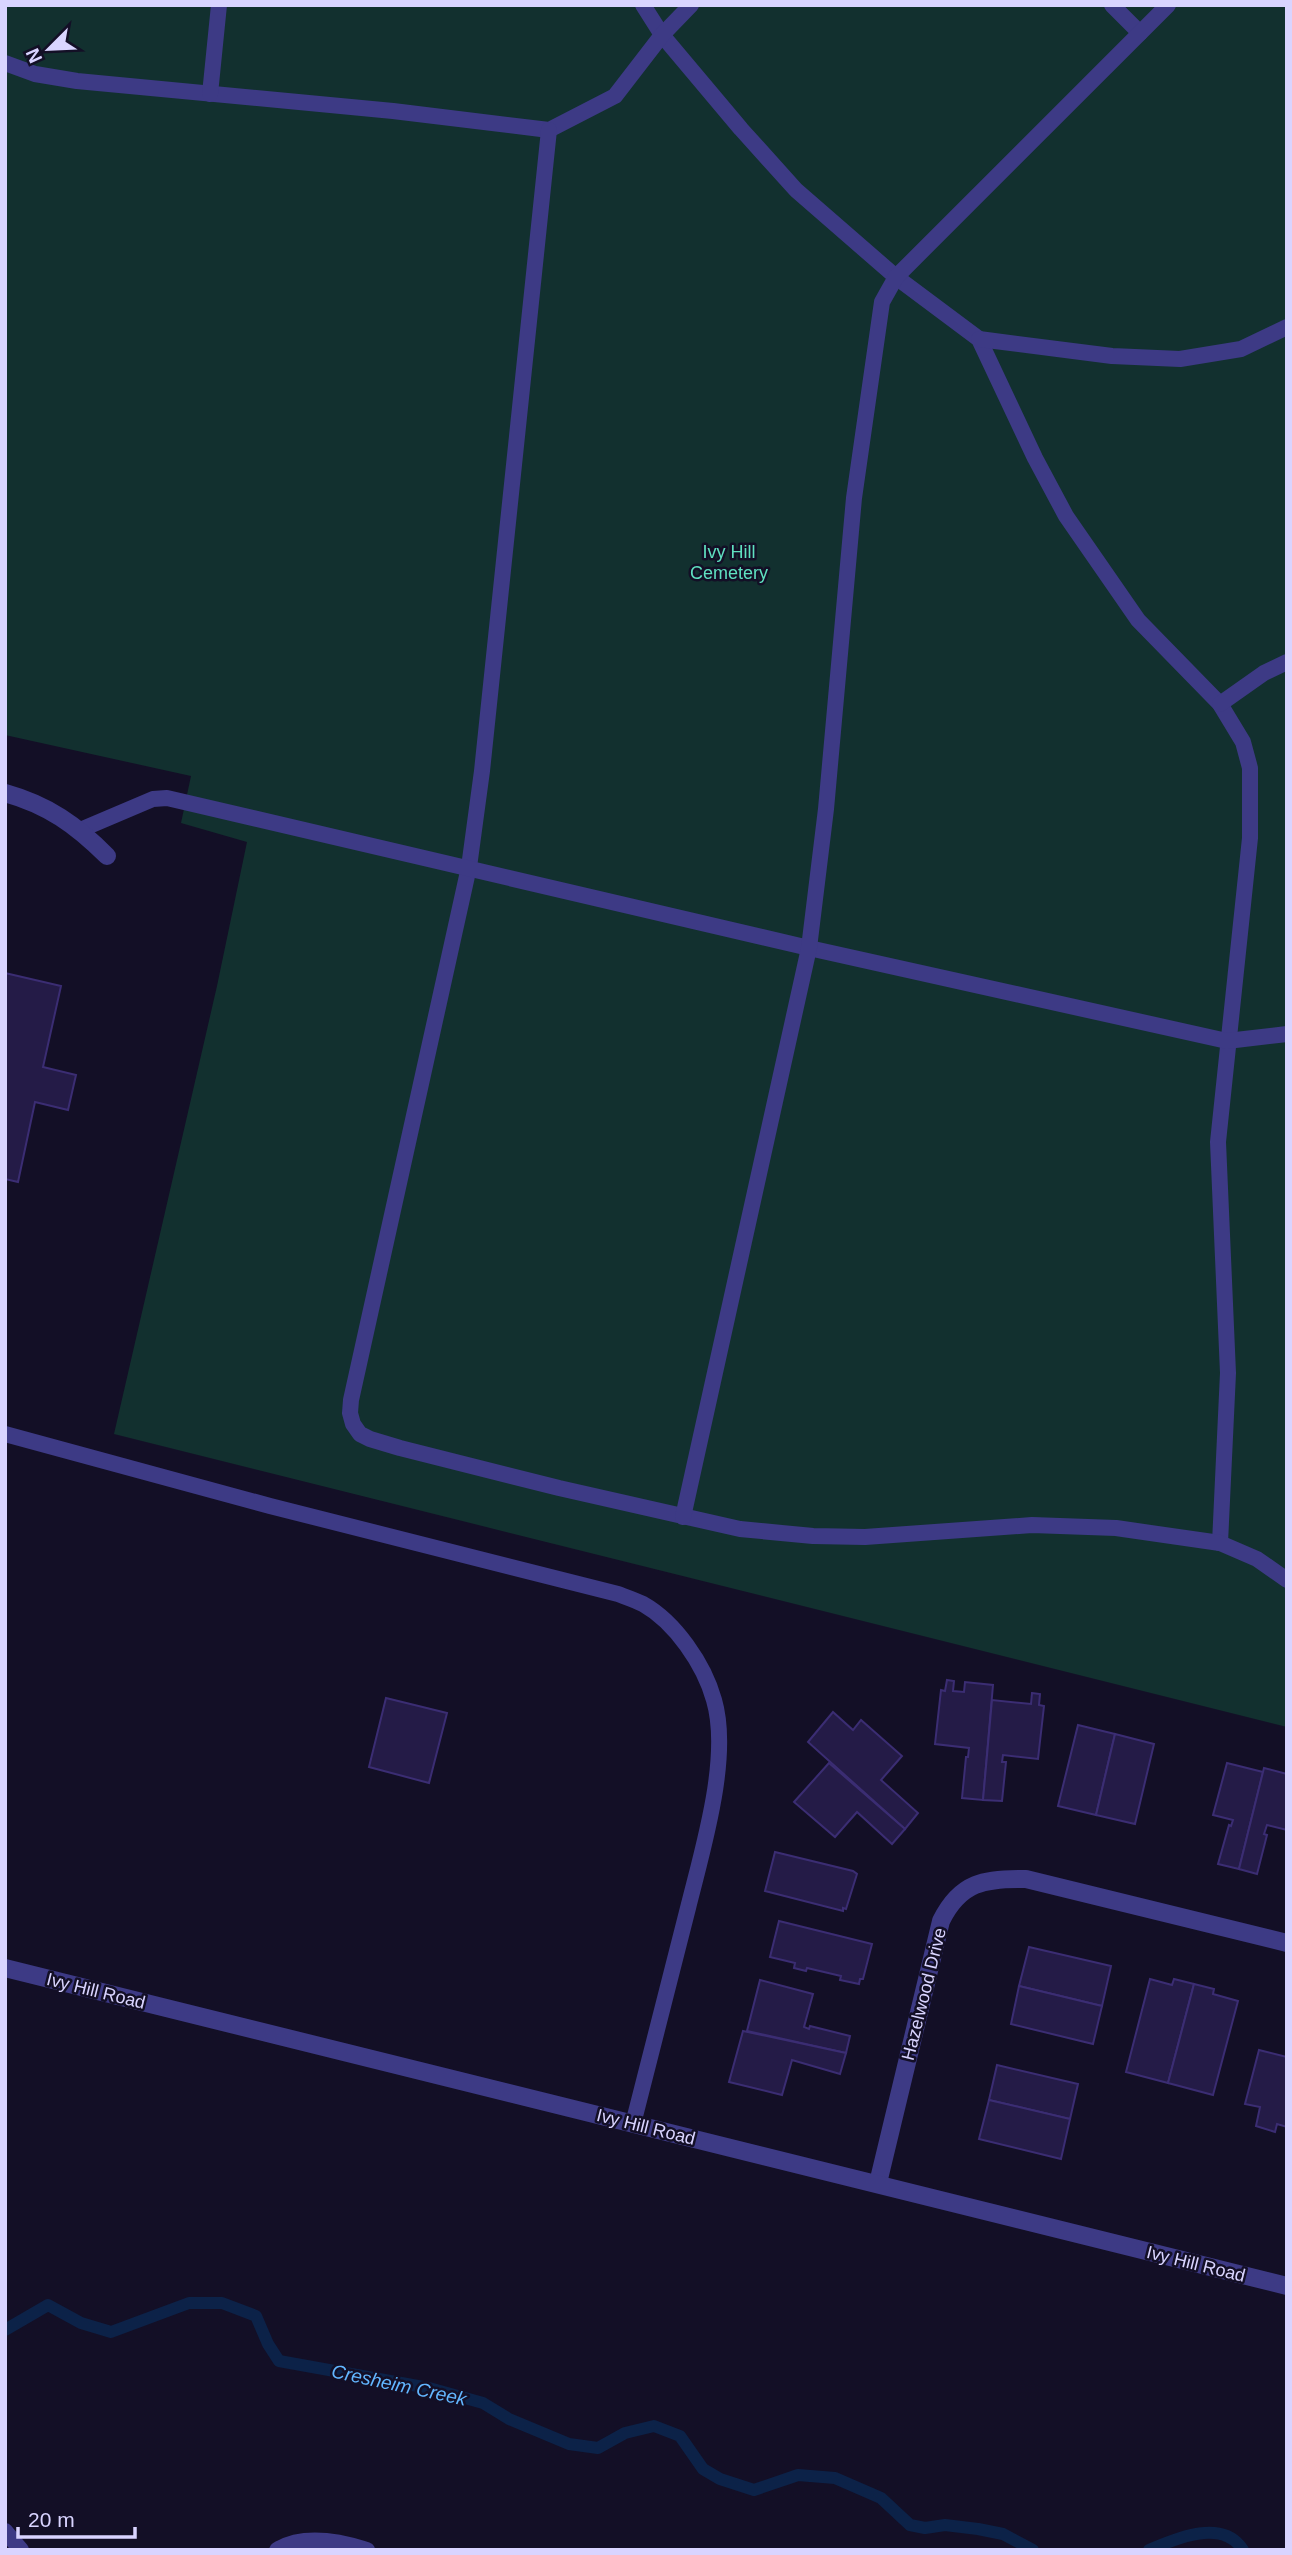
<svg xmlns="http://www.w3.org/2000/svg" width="1292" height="2555" font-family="Arial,sans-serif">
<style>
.green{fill:#12302f}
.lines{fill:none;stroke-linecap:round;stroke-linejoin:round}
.stream{stroke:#0c2248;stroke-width:12}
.building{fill:#241b47;stroke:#3b2d73;stroke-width:2}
.service{stroke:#3d3a85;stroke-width:16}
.minor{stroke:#3d3a85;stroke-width:18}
.tertiary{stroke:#3d3a85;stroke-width:18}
.labels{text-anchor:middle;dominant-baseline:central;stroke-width:5;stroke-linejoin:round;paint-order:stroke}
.park-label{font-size:18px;fill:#5fe0c0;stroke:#130f26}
.street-label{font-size:18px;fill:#d9d4ff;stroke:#130f26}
.water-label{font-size:19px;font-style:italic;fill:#62b6ff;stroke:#130f26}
</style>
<rect width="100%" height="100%" fill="#130f26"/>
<path class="green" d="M 5,5 L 1287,5 L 1287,1727 L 114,1434 L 217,986 L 247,842 L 181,823 L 191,776 L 5,735 Z"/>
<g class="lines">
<g class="stream">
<path d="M 5,2330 L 48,2305 L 81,2323 L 111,2332 L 189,2303 L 222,2303 L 256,2316 L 268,2344 L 279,2361 L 429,2388 L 483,2403 L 509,2419 L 569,2444 L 598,2448 L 625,2433 L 654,2426 L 680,2436 L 703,2469 L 720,2479 L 754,2490 L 798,2475 L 835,2478 L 881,2498 L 910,2525 L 925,2528 L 945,2525 L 978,2529 L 1003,2534 L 1033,2550"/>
<path d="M 1149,2550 C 1177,2538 1223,2518 1243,2550"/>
</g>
</g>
<g class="building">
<path d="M 5,973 L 61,986 L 43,1067 L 76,1075 L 68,1110 L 35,1102 L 18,1182 L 5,1179 Z"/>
<path d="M 947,1680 L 954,1681 L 953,1691 L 964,1692 L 965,1682 L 993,1685 L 983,1800 L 962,1798 L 966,1757 L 968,1757 L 969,1748 L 935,1744 L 941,1690 L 945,1691 Z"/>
<path d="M 1032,1693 L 1040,1694 L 1039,1705 L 1044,1706 L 1038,1759 L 1003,1755 L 1002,1762 L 1006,1762 L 1002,1801 L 983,1800 L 992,1700 L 1031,1704 Z"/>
<path d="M 386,1698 L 447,1713 L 429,1783 L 369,1767 Z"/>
<path d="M 833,1712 L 853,1730 L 861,1720 L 902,1756 L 881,1780 L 918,1813 L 905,1829 L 808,1742 Z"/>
<path d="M 1078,1725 L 1115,1734 L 1096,1815 L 1058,1806 Z"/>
<path d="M 1115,1734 L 1154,1744 L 1135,1824 L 1096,1815 Z"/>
<path d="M 829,1763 L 905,1829 L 892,1844 L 857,1812 L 835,1837 L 794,1802 Z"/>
<path d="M 1227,1763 L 1263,1772 L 1239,1869 L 1218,1864 L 1229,1825 L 1231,1826 L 1233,1820 L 1213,1815 Z"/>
<path d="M 1264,1768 L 1287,1774 L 1287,1830 L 1267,1825 L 1264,1834 L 1267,1835 L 1257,1874 L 1239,1869 Z"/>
<path d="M 775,1852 L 853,1871 L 857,1874 L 846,1909 L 843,1908 L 843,1911 L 765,1891 Z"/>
<path d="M 779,1921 L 872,1944 L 863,1979 L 860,1979 L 859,1984 L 840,1980 L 841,1976 L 807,1968 L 806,1971 L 794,1968 L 795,1963 L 770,1957 Z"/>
<path d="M 1029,1947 L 1111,1966 L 1102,2006 L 1019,1986 Z"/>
<path d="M 1150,1979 L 1172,1985 L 1174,1979 L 1194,1984 L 1168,2083 L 1126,2072 Z"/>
<path d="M 760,1980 L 813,1994 L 804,2027 L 809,2029 L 810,2026 L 850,2036 L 846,2053 L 747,2031 Z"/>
<path d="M 1194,1984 L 1214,1989 L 1213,1994 L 1238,2001 L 1213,2095 L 1168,2083 Z"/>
<path d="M 1019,1986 L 1102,2006 L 1093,2044 L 1011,2024 Z"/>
<path d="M 743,2031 L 846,2053 L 840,2074 L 792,2060 L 782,2095 L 729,2082 Z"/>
<path d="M 1259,2050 L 1287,2057 L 1287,2127 L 1277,2124 L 1275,2132 L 1256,2126 L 1260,2107 L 1245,2104 Z"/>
<path d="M 997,2065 L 1078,2084 L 1070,2119 L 989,2100 Z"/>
<path d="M 989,2100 L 1070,2119 L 1061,2159 L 979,2139 Z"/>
</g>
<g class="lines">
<g class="service">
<path d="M 643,5 L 662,35 L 741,129 L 796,190 L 896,277 L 979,339 L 1035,458 L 1066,516 L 1138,620 L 1220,704 L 1243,742 L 1250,768 L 1250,838 L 1218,1142 L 1228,1373 L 1220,1543"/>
<path d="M 1112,5 L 1140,33"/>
<path d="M 5,63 L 35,74 L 77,81 L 393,111 L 549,130 L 615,96 L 662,35 L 691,5"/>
<path d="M 210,94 L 219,5"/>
<path d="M 549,130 L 482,771 L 469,867 L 351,1400 L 350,1413 L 353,1424 L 360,1434 L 370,1439 L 400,1448 L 559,1488 L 740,1529 L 813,1536 L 865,1537 L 1032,1525 L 1116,1528 L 1220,1543 L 1257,1559 L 1287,1580"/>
<path d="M 979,339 L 1112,356 L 1180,359 L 1241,349 L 1287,327"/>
<path d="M 1220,704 L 1264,673 L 1287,662"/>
<path d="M 80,830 L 153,799 L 167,798 L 809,948 L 1227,1041 L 1287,1034"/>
<path d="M 5,1434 L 270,1506 L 618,1594 C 626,1597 635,1600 643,1604 C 675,1622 704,1664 714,1700 C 731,1758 702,1851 688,1908 C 670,1980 652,2052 633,2124"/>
<path d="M 683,1517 L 809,948 L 826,809 L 854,498 L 882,302 L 896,277 L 1168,5"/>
<path d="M 5,2531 L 21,2550"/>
<path d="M 277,2550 C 303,2534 339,2541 367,2550"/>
</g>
<g class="minor">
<path d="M 5,793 C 48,805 76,825 107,856"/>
<path d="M 878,2183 L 941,1921 C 960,1882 985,1878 1026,1879 L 1287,1943"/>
</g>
<path class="tertiary" d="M 5,1968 L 1287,2286"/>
</g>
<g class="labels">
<g class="park-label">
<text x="729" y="552">Ivy Hill<tspan x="729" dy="21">Cemetery</tspan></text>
</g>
<g class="street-label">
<text transform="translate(96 1991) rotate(14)">Ivy Hill Road</text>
<text transform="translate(924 1994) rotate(-76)">Hazelwood Drive</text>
<text transform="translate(646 2127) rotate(14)">Ivy Hill Road</text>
<text transform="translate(1196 2264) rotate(14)">Ivy Hill Road</text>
</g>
<g class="water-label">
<text transform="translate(399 2385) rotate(12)">Cresheim Creek</text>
</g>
</g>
<rect width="1292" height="2555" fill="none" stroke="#d9d4ff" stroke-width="14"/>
<g transform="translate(49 49) rotate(246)" stroke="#130f26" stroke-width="5" paint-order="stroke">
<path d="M0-5L12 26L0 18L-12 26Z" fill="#d9d4ff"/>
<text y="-10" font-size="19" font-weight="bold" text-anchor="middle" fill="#d9d4ff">N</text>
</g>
<path d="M18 2527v10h117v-10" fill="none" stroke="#d9d4ff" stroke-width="3.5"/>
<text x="28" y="2527" font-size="21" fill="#d9d4ff" stroke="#130f26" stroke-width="5" paint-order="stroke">20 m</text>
</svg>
